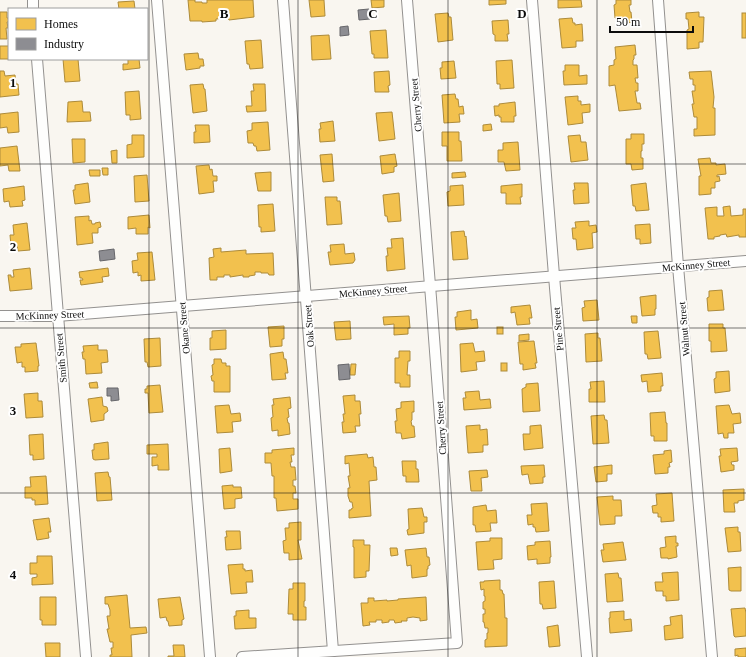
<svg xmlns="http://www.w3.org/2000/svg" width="746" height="657" font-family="Georgia,serif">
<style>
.homes{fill:#f2c14e;stroke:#ad8b3a}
.industry{fill:#8d8d92;stroke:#66666a}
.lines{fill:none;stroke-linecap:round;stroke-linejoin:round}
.minor-casing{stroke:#93918f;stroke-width:12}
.minor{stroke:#fefefd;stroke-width:10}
.grid{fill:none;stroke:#0c0c0c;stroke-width:1;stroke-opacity:0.55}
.labels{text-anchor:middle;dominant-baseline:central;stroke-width:4;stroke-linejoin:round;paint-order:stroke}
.street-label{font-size:10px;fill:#0c0c0c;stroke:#fff}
.grid-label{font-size:13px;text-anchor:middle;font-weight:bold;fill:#0c0c0c;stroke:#fff;stroke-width:4;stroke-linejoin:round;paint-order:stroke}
</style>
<rect width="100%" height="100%" fill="#f9f6f0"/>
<g class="homes">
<path d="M 188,0 L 195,0 L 195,2 L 202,2 L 202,3 L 207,3 L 207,0 L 253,0 L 254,17 L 229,20 L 228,18 L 216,19 L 216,21 L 202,22 L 202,21 L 190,21 Z"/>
<path d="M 309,0 L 324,0 L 325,16 L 311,17 Z"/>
<path d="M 371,0 L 384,0 L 384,7 L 372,8 Z"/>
<path d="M 489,0 L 506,0 L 506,4 L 489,5 Z"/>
<path d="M 558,0 L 581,0 L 582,7 L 558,8 Z"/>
<path d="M 616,0 L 631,0 L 631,5 L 629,5 L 630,12 L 631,12 L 632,22 L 620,24 L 619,17 L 615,18 L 614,5 L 616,4 Z"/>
<path d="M 134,1 L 135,9 L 119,9 L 118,2 Z"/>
<path d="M 0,12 L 7,12 L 7,18 L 9,18 L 9,22 L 7,22 L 8,28 L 6,28 L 7,39 L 0,39 Z"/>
<path d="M 699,12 L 699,17 L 704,17 L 703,42 L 699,42 L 699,48 L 687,49 L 687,30 L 689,29 L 688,19 L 686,19 L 686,13 Z"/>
<path d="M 448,13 L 449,17 L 451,17 L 453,40 L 438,42 L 435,14 Z"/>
<rect x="742" y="13" width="4" height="25"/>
<path d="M 572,18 L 573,23 L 575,23 L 575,25 L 582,24 L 583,41 L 576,41 L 576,47 L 562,48 L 559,19 Z"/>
<path d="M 508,20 L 509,34 L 507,34 L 508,41 L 495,41 L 495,35 L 493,34 L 492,21 Z"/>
<path d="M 386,30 L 388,58 L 374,58 L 374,54 L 372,54 L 370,31 Z"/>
<path d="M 329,35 L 331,59 L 312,60 L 311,36 Z"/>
<path d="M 261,40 L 263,68 L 250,69 L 249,64 L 247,64 L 245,41 Z"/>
<path d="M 635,45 L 636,55 L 634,55 L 634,59 L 633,60 L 633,65 L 637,65 L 638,78 L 635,78 L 636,83 L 638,83 L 638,91 L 635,91 L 637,103 L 640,103 L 641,109 L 619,111 L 615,85 L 609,86 L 609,66 L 614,65 L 614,60 L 616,59 L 615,47 Z"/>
<rect x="0" y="46" width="9" height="13"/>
<path d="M 198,53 L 199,59 L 203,59 L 204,66 L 200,66 L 200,68 L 186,70 L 184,54 Z"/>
<path d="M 63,59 L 78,59 L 80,81 L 65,82 Z"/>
<path d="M 128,59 L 139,59 L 140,68 L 123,70 L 123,64 L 128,64 Z"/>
<path d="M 512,60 L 514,88 L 500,89 L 500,84 L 497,84 L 496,61 Z"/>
<path d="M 454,61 L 456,78 L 441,79 L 440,68 L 442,68 L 442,62 Z"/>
<path d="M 565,65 L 579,65 L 579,76 L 587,75 L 587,84 L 564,85 L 563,71 L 565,71 Z"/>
<path d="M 0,71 L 4,71 L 5,76 L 15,75 L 16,84 L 18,84 L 19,95 L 0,97 Z"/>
<path d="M 389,71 L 390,85 L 388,86 L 389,92 L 375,92 L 374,72 Z"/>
<path d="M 711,71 L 714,97 L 713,108 L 715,108 L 715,135 L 694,136 L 694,129 L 697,129 L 697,117 L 694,117 L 692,104 L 694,104 L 692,91 L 695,91 L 695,85 L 693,85 L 693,79 L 690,79 L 689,72 Z"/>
<path d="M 203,84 L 204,89 L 205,89 L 207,111 L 193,113 L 190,85 Z"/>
<path d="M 253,84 L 265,84 L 266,111 L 247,112 L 246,106 L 252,106 L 251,91 L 254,91 Z"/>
<path d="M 139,91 L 141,119 L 130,120 L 130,115 L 126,115 L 125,92 Z"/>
<path d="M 455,94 L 456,99 L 458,99 L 459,107 L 463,106 L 464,114 L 459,114 L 460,122 L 444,123 L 442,95 Z"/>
<path d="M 578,96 L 578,101 L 581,101 L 581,105 L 590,104 L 590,112 L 582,113 L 583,123 L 568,125 L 565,97 Z"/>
<path d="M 82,101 L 83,112 L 90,112 L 91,121 L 67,122 L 68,102 Z"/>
<path d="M 515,102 L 516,116 L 514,116 L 514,122 L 501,122 L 501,117 L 499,117 L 499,115 L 495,116 L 494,106 L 499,106 L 499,104 Z"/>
<path d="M 18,112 L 19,132 L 8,133 L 7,127 L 0,128 L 0,114 Z"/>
<path d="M 392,112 L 395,139 L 379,141 L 376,113 Z"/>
<path d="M 333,121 L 335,141 L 320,142 L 319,129 L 321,129 L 320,123 Z"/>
<path d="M 268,122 L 270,150 L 257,151 L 256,146 L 254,146 L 253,143 L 248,143 L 247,131 L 252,130 L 252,123 Z"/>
<path d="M 491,124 L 492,130 L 483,131 L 483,125 Z"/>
<path d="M 195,125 L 209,125 L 210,142 L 194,143 L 194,132 L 196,132 Z"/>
<path d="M 442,132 L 459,132 L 459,141 L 461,141 L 462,161 L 447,161 L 447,146 L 442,146 Z"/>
<path d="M 631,134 L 644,134 L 644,144 L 642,144 L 642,151 L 641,151 L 641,158 L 643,158 L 643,169 L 632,170 L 631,164 L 626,164 L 626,139 L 631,139 Z"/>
<path d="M 132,135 L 144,135 L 144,157 L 127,158 L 127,145 L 132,144 Z"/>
<path d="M 580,135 L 581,142 L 586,142 L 588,160 L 571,162 L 568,136 Z"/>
<path d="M 72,139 L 85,139 L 85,162 L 73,163 Z"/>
<path d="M 518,142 L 520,170 L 506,171 L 504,162 L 498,162 L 498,150 L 503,150 L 503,143 Z"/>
<path d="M 17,146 L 20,171 L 9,171 L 8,165 L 0,166 L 0,148 Z"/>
<path d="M 117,150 L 117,163 L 112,163 L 111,151 Z"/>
<path d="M 332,154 L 334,181 L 323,182 L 320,155 Z"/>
<path d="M 395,154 L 397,166 L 394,167 L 394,172 L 382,174 L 380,156 Z"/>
<path d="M 710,158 L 711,163 L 716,163 L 716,165 L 725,164 L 726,174 L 717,175 L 717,177 L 719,176 L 720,181 L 715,182 L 715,188 L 711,188 L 711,194 L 699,195 L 699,176 L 701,176 L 698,159 Z"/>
<path d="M 209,165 L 210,170 L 212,169 L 213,176 L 217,176 L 217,181 L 213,181 L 214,192 L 199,194 L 196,166 Z"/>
<path d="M 102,168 L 108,168 L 108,175 L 103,175 Z"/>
<path d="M 89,170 L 100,170 L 100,176 L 90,176 Z"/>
<path d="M 271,172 L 271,191 L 258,191 L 255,173 Z"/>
<path d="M 465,172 L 466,177 L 452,178 L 452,173 Z"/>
<path d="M 147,175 L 149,201 L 135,202 L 134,176 Z"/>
<path d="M 88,183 L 90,202 L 75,204 L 73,190 L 75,190 L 75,185 Z"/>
<path d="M 574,183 L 588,183 L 589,203 L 574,204 L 573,190 L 575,190 Z"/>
<path d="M 646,183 L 649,210 L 636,211 L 635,206 L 633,206 L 631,185 Z"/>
<path d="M 522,184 L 522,197 L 520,197 L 521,204 L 506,204 L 506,193 L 501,193 L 501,186 Z"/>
<path d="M 463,185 L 464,205 L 448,206 L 447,192 L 450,191 L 450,186 Z"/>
<path d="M 24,186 L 25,200 L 22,201 L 23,206 L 10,207 L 9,201 L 4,202 L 3,189 Z"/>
<path d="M 399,193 L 401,221 L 388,222 L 387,216 L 385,216 L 383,195 Z"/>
<path d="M 325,197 L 337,197 L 337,201 L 340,201 L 342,224 L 327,225 Z"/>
<path d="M 273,204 L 275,231 L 261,232 L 261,227 L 259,227 L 258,205 Z"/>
<path d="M 730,206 L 731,216 L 743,215 L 743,209 L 746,209 L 746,237 L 739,237 L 739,235 L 727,237 L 726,234 L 720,235 L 720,236 L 714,237 L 714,239 L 708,239 L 705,208 L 717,207 L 717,216 L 724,216 L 723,207 Z"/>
<path d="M 149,215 L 150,228 L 148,227 L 148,234 L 136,234 L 136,228 L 128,229 L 128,217 Z"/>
<path d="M 89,216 L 89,221 L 91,220 L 92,224 L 95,224 L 95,223 L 100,222 L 101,227 L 98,228 L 98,233 L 92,233 L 93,243 L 77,245 L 75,217 Z"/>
<path d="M 589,221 L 589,226 L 596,225 L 597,232 L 592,233 L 593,248 L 577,250 L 576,239 L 573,239 L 572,228 L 576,228 L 575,222 Z"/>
<path d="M 27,223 L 30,250 L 18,251 L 17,245 L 11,246 L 10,235 L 14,235 L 13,225 Z"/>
<path d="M 650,224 L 651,243 L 640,244 L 640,239 L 636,239 L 635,225 Z"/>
<path d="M 464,231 L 465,237 L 466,236 L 468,259 L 453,260 L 451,232 Z"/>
<path d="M 403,238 L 405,269 L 387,271 L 386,256 L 388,256 L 387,248 L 392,248 L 391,239 Z"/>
<path d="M 344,244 L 345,254 L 354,253 L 355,260 L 353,263 L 330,265 L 328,252 L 331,252 L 330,245 Z"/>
<path d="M 221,248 L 221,252 L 246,250 L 246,254 L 273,253 L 274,275 L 269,275 L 268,273 L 261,273 L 261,272 L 255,272 L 255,275 L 249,276 L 249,277 L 243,277 L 243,275 L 230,277 L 230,275 L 224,275 L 224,277 L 217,277 L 217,280 L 210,280 L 209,258 L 214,257 L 213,249 Z"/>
<path d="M 152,252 L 155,280 L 141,281 L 141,275 L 138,276 L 138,272 L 133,273 L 132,261 L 138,260 L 137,253 Z"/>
<path d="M 30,268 L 32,289 L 10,291 L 8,275 L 11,275 L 11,277 L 14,277 L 13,270 Z"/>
<path d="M 108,268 L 109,276 L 102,277 L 103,282 L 81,285 L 80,280 L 83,280 L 82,278 L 80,278 L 79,272 Z"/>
<path d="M 722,290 L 724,310 L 708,311 L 707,298 L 709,297 L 709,291 Z"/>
<path d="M 656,295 L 656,309 L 655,309 L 655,315 L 642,316 L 640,297 Z"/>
<path d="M 597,300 L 599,320 L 583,321 L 582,308 L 585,307 L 584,301 Z"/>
<path d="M 530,305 L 532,318 L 529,318 L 530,324 L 517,325 L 515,312 L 511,313 L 511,307 Z"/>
<path d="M 471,310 L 471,320 L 477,319 L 478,328 L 456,330 L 455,317 L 457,317 L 457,312 Z"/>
<path d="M 409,316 L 410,328 L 408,328 L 408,334 L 394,335 L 394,324 L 384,325 L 383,317 Z"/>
<path d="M 631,316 L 637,316 L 637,323 L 632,323 Z"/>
<path d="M 350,321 L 351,339 L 336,340 L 334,322 Z"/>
<path d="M 709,324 L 723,324 L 723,328 L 725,328 L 727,351 L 711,352 L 711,341 L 709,341 Z"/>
<path d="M 284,326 L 284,339 L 282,339 L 282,346 L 270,347 L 268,327 Z"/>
<rect x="497" y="327" width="6" height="7"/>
<path d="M 226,330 L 226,349 L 210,350 L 210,338 L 212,338 L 212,331 Z"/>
<path d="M 658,331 L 661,358 L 648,359 L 647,354 L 645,354 L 644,332 Z"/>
<path d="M 598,333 L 598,338 L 600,338 L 602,361 L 586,362 L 585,334 Z"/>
<path d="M 529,334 L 529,340 L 519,341 L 519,335 Z"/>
<path d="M 160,338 L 161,366 L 148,367 L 147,362 L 145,362 L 144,339 Z"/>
<path d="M 534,341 L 537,363 L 535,363 L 536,368 L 523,370 L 523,364 L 520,364 L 518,342 Z"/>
<path d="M 36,343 L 39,366 L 38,366 L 38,371 L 25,372 L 25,367 L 22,367 L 22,362 L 17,363 L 15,347 L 21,347 L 21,344 Z"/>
<path d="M 473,343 L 475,352 L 484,351 L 485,361 L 476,362 L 477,370 L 461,372 L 460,344 Z"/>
<path d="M 98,345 L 98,350 L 107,350 L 108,362 L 101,363 L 102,373 L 86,374 L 85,359 L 83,359 L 82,352 L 84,352 L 83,346 Z"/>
<path d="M 399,351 L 410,351 L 410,361 L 408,361 L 407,375 L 410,375 L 410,387 L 400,387 L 400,383 L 395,383 L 395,358 L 399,358 Z"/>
<path d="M 283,352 L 284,359 L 286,359 L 288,373 L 285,373 L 286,379 L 272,380 L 270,354 Z"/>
<path d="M 214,359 L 221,359 L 222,363 L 226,363 L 226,366 L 230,366 L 230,392 L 214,392 L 214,381 L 212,381 L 211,376 L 213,375 L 212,365 L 214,364 Z"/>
<rect x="501" y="363" width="6" height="8"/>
<path d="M 351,364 L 356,364 L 355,375 L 350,375 Z"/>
<path d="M 729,371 L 730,391 L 715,393 L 714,379 L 716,378 L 716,372 Z"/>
<path d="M 662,373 L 663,386 L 661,386 L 661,391 L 648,392 L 647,381 L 642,382 L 641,375 Z"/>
<path d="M 604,381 L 605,402 L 589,402 L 589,389 L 591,389 L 590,382 Z"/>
<path d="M 97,382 L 98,388 L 90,388 L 89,383 Z"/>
<path d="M 538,383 L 540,411 L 523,412 L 522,389 L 526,387 L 526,384 Z"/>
<path d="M 160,385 L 163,412 L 149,413 L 148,393 L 145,393 L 145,389 L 147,389 L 147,386 Z"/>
<path d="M 479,391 L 480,400 L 490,399 L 491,408 L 464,410 L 463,398 L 466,398 L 465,392 Z"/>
<path d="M 38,393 L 38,401 L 42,401 L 43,417 L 26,418 L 24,394 Z"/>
<path d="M 355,395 L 355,401 L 360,401 L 361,414 L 359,414 L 360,426 L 355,426 L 356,432 L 343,433 L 342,422 L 344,422 L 343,414 L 345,414 L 343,396 Z"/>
<path d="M 102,397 L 103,406 L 107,407 L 108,411 L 104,414 L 104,420 L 91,422 L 88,399 Z"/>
<path d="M 290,397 L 291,408 L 288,409 L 289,417 L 287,418 L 288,423 L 289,423 L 290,434 L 278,436 L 278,430 L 272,431 L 271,418 L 273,417 L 272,405 L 274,405 L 273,399 Z"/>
<path d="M 414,401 L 414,412 L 412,412 L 412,420 L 411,421 L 412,426 L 414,426 L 415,437 L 402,439 L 401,433 L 396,433 L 395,421 L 397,421 L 396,409 L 401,408 L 401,402 Z"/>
<path d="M 229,405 L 231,414 L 240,413 L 241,421 L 232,422 L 233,432 L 217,433 L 215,406 Z"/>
<path d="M 729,405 L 732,414 L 740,413 L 741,423 L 733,424 L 734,433 L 728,433 L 728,438 L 724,438 L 723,433 L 718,434 L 716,406 Z"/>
<path d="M 665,412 L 666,423 L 667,423 L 667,441 L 654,441 L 654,436 L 651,436 L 650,413 Z"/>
<path d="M 604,415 L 605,420 L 607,420 L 609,443 L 593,444 L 591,416 Z"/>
<path d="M 480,425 L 480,430 L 487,429 L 488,445 L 483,445 L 483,452 L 468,453 L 466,426 Z"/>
<path d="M 541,425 L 543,448 L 524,450 L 523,434 L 530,434 L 530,426 Z"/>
<path d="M 43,434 L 44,459 L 33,460 L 33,455 L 30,455 L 29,435 Z"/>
<path d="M 108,442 L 109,459 L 95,460 L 93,459 L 92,450 L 94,450 L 94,444 Z"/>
<path d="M 168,444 L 169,470 L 158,470 L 158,465 L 152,466 L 152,457 L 157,457 L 157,454 L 147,454 L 147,445 Z"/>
<path d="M 230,448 L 232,471 L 220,473 L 219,449 Z"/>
<path d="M 294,448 L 294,455 L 291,455 L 292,462 L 290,462 L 291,467 L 295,467 L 296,480 L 293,480 L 293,486 L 295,486 L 296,493 L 293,493 L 293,499 L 298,499 L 298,509 L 277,511 L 276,498 L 274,498 L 274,476 L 272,476 L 271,463 L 265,463 L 265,453 L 272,453 L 272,450 Z"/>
<path d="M 737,448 L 738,461 L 731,462 L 732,465 L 734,465 L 734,470 L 721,472 L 719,456 L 721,456 L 720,449 Z"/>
<path d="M 671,450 L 672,462 L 669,463 L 670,467 L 668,467 L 668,473 L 655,474 L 653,455 L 664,454 L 664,451 Z"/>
<path d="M 367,454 L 368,458 L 373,457 L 374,467 L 376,467 L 377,480 L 369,481 L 371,516 L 349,518 L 349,510 L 351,510 L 351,509 L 353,508 L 352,502 L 350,502 L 348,496 L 348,488 L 350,488 L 348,476 L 350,476 L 349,463 L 345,464 L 345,456 Z"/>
<path d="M 402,461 L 416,461 L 416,469 L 418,469 L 419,482 L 406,482 L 406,476 L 403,476 Z"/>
<path d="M 544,465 L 545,477 L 543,477 L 543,483 L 530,484 L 528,474 L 522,475 L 521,466 Z"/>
<path d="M 612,465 L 612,474 L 607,474 L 607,481 L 596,482 L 594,467 Z"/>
<path d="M 487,470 L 488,477 L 481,478 L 482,491 L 471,491 L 469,471 Z"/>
<path d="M 108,472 L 109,477 L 110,477 L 112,500 L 97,501 L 95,473 Z"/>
<path d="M 46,476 L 48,504 L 35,505 L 35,500 L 32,500 L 32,498 L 25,498 L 25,487 L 31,487 L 30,477 Z"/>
<path d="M 233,485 L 233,487 L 241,487 L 242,498 L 235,499 L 235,508 L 224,509 L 222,486 Z"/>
<path d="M 744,489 L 744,500 L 738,501 L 738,503 L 734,503 L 735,512 L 724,512 L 723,490 Z"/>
<path d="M 672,493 L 674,521 L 661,522 L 661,517 L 658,517 L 658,513 L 653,513 L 652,506 L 657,505 L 656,494 Z"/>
<path d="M 613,496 L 613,500 L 621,500 L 622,516 L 615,516 L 615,524 L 600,525 L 597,497 Z"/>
<path d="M 547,503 L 549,531 L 536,532 L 535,527 L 533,527 L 533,524 L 528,525 L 527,515 L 532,515 L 531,504 Z"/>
<path d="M 486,505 L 487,511 L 496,510 L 497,523 L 490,523 L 491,531 L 476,532 L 475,525 L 473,525 L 473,507 Z"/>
<path d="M 422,508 L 424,517 L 427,517 L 427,522 L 424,522 L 424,533 L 408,535 L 407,530 L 409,529 L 408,509 Z"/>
<path d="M 49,518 L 51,532 L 48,532 L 49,538 L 37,540 L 33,520 Z"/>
<path d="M 301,522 L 301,540 L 298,540 L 302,559 L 289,560 L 289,553 L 284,553 L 283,541 L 286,540 L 285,528 L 289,528 L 289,523 Z"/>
<path d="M 738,527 L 738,532 L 740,532 L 741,551 L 728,552 L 725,528 Z"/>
<path d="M 226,531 L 240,531 L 241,549 L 226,550 L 225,537 L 227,537 Z"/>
<path d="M 676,536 L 676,543 L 678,543 L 678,546 L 676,546 L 677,557 L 668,559 L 668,558 L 661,558 L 660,548 L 666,547 L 665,537 Z"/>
<path d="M 490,538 L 502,538 L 502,559 L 493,560 L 494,569 L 478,570 L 476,542 L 490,541 Z"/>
<path d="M 353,540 L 364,540 L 364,545 L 370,545 L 369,571 L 366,571 L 366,577 L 354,578 L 354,547 L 353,547 Z"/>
<path d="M 550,541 L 551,557 L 550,557 L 550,563 L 537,564 L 537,559 L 528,560 L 527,546 L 535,545 L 535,542 Z"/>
<path d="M 623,542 L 626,560 L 603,562 L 601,550 L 604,550 L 603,544 Z"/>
<path d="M 390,548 L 397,548 L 398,555 L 391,556 Z"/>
<path d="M 426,548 L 427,557 L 429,557 L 430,565 L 428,566 L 428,569 L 427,569 L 427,576 L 412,578 L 411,565 L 407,566 L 405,550 Z"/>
<path d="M 37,556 L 52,556 L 53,584 L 32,585 L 32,578 L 37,577 L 37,574 L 30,574 L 30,563 L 37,563 Z"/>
<path d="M 243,564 L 243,569 L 245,569 L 245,571 L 252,570 L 253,582 L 246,582 L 247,593 L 231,594 L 228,565 Z"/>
<path d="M 741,567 L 741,591 L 731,591 L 729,590 L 728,568 Z"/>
<path d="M 678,572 L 679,600 L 666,601 L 666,596 L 663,596 L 663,591 L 656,591 L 655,582 L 663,582 L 662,573 Z"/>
<path d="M 618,573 L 619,578 L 621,578 L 623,601 L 607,602 L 605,574 Z"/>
<path d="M 500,580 L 500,590 L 502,590 L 503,594 L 504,594 L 505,618 L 507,618 L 507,646 L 485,647 L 485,640 L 487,639 L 487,633 L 488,633 L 488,628 L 485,628 L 484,622 L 483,622 L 483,614 L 485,614 L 485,609 L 483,609 L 483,602 L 485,601 L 485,596 L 484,596 L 484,589 L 481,590 L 480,582 L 484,582 L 484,581 Z"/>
<path d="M 554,581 L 556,608 L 543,609 L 542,604 L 540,604 L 539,582 Z"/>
<path d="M 293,583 L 305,583 L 305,601 L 304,601 L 304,607 L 306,607 L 306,620 L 293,620 L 293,614 L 288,614 L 289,589 L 293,589 Z"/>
<path d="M 127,595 L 130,628 L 146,627 L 147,633 L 131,635 L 132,657 L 110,657 L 110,655 L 112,655 L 111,648 L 113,648 L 113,642 L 110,642 L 107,629 L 109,629 L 107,616 L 110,616 L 110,610 L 108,604 L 105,604 L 105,597 Z"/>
<path d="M 40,597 L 56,597 L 56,625 L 42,625 L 42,620 L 40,620 Z"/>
<path d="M 180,597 L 184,619 L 182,620 L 182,625 L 169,626 L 168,621 L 167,621 L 166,617 L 160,618 L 158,599 Z"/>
<path d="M 426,597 L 427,620 L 420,621 L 420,618 L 413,617 L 407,618 L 407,621 L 401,621 L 402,622 L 395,623 L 394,620 L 389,620 L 389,622 L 382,623 L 382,620 L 376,620 L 376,622 L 369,622 L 370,625 L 363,626 L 361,603 L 368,603 L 368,598 L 374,598 L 374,601 L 387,600 L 387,601 L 398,600 L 398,599 Z"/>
<path d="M 745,608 L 746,613 L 746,636 L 735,637 L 734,636 L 731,609 Z"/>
<path d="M 249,610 L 249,618 L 256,618 L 256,628 L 235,629 L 234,616 L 236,616 L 236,611 Z"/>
<path d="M 624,611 L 624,620 L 631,619 L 632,631 L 610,633 L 609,618 L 610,618 L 610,612 Z"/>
<path d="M 682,615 L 683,638 L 665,640 L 664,626 L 671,625 L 670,617 Z"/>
<path d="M 558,625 L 560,646 L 549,647 L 547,627 Z"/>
<path d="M 45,643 L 60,643 L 60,657 L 46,657 Z"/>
<path d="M 173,645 L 184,645 L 185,657 L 168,657 L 168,656 L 174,656 Z"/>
<path d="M 746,648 L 746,657 L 738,657 L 738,655 L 735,656 L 735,649 Z"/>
</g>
<g class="industry">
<path d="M 369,9 L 370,19 L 359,20 L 358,10 Z"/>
<path d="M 348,26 L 349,35 L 340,36 L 340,27 Z"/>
<path d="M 114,249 L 115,259 L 100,261 L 99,251 Z"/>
<path d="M 349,364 L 350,379 L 339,380 L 338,365 Z"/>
<path d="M 107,388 L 118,388 L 119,400 L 111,401 L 111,396 L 107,396 Z"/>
</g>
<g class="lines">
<g class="minor-casing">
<g id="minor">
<path d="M 33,0 L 33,9"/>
<path d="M 157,0 L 210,657"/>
<path d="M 283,0 L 333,651"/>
<path d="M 532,0 L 555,288 L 587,657"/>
<path d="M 658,0 L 678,266 L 712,657"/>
<path d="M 37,59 L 86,657"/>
<path d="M 0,316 L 57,316 L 746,261"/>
<path d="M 242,657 L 457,643 L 431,298 L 407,0"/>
</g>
</g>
<use href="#minor" class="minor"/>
</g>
<path class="grid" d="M 149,0 L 149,657M 298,0 L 298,657M 448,0 L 448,657M 597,0 L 597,657M 0,164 L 746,164M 0,328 L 746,328M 0,493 L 746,493"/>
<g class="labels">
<g class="street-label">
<text transform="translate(416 105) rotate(-95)">Cherry Street</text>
<text transform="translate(696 265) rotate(-5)">McKinney Street</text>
<text transform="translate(373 291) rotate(-5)">McKinney Street</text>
<text transform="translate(50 315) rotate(-2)">McKinney Street</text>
<text transform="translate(309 326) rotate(-94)">Oak Street</text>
<text transform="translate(184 328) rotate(-95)">Okane Street</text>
<text transform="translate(558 329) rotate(-95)">Pine Street</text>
<text transform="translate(684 329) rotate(-95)">Walnut Street</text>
<text transform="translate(61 358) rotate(-95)">Smith Street</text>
<text transform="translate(441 428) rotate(-94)">Cherry Street</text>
</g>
</g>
<g class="grid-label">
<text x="224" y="18">B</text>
<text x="373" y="18">C</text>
<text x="522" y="18">D</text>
<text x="13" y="87">1</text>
<text x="13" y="251">2</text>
<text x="13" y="415">3</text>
<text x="13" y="579">4</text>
</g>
<rect x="8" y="8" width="140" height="52" fill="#ffffff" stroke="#9e9e9e"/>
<rect x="16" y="18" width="20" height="12" fill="#f2c14e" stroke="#9e9e9e"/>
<text x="44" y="28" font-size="12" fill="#0c0c0c">Homes</text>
<rect x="16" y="38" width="20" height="12" fill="#8d8d92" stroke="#9e9e9e"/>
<text x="44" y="48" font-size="12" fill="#0c0c0c">Industry</text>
<path d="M610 26v6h83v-6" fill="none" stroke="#0c0c0c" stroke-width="2"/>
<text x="616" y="26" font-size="12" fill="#0c0c0c" stroke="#ffffff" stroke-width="3" paint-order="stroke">50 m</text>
</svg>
